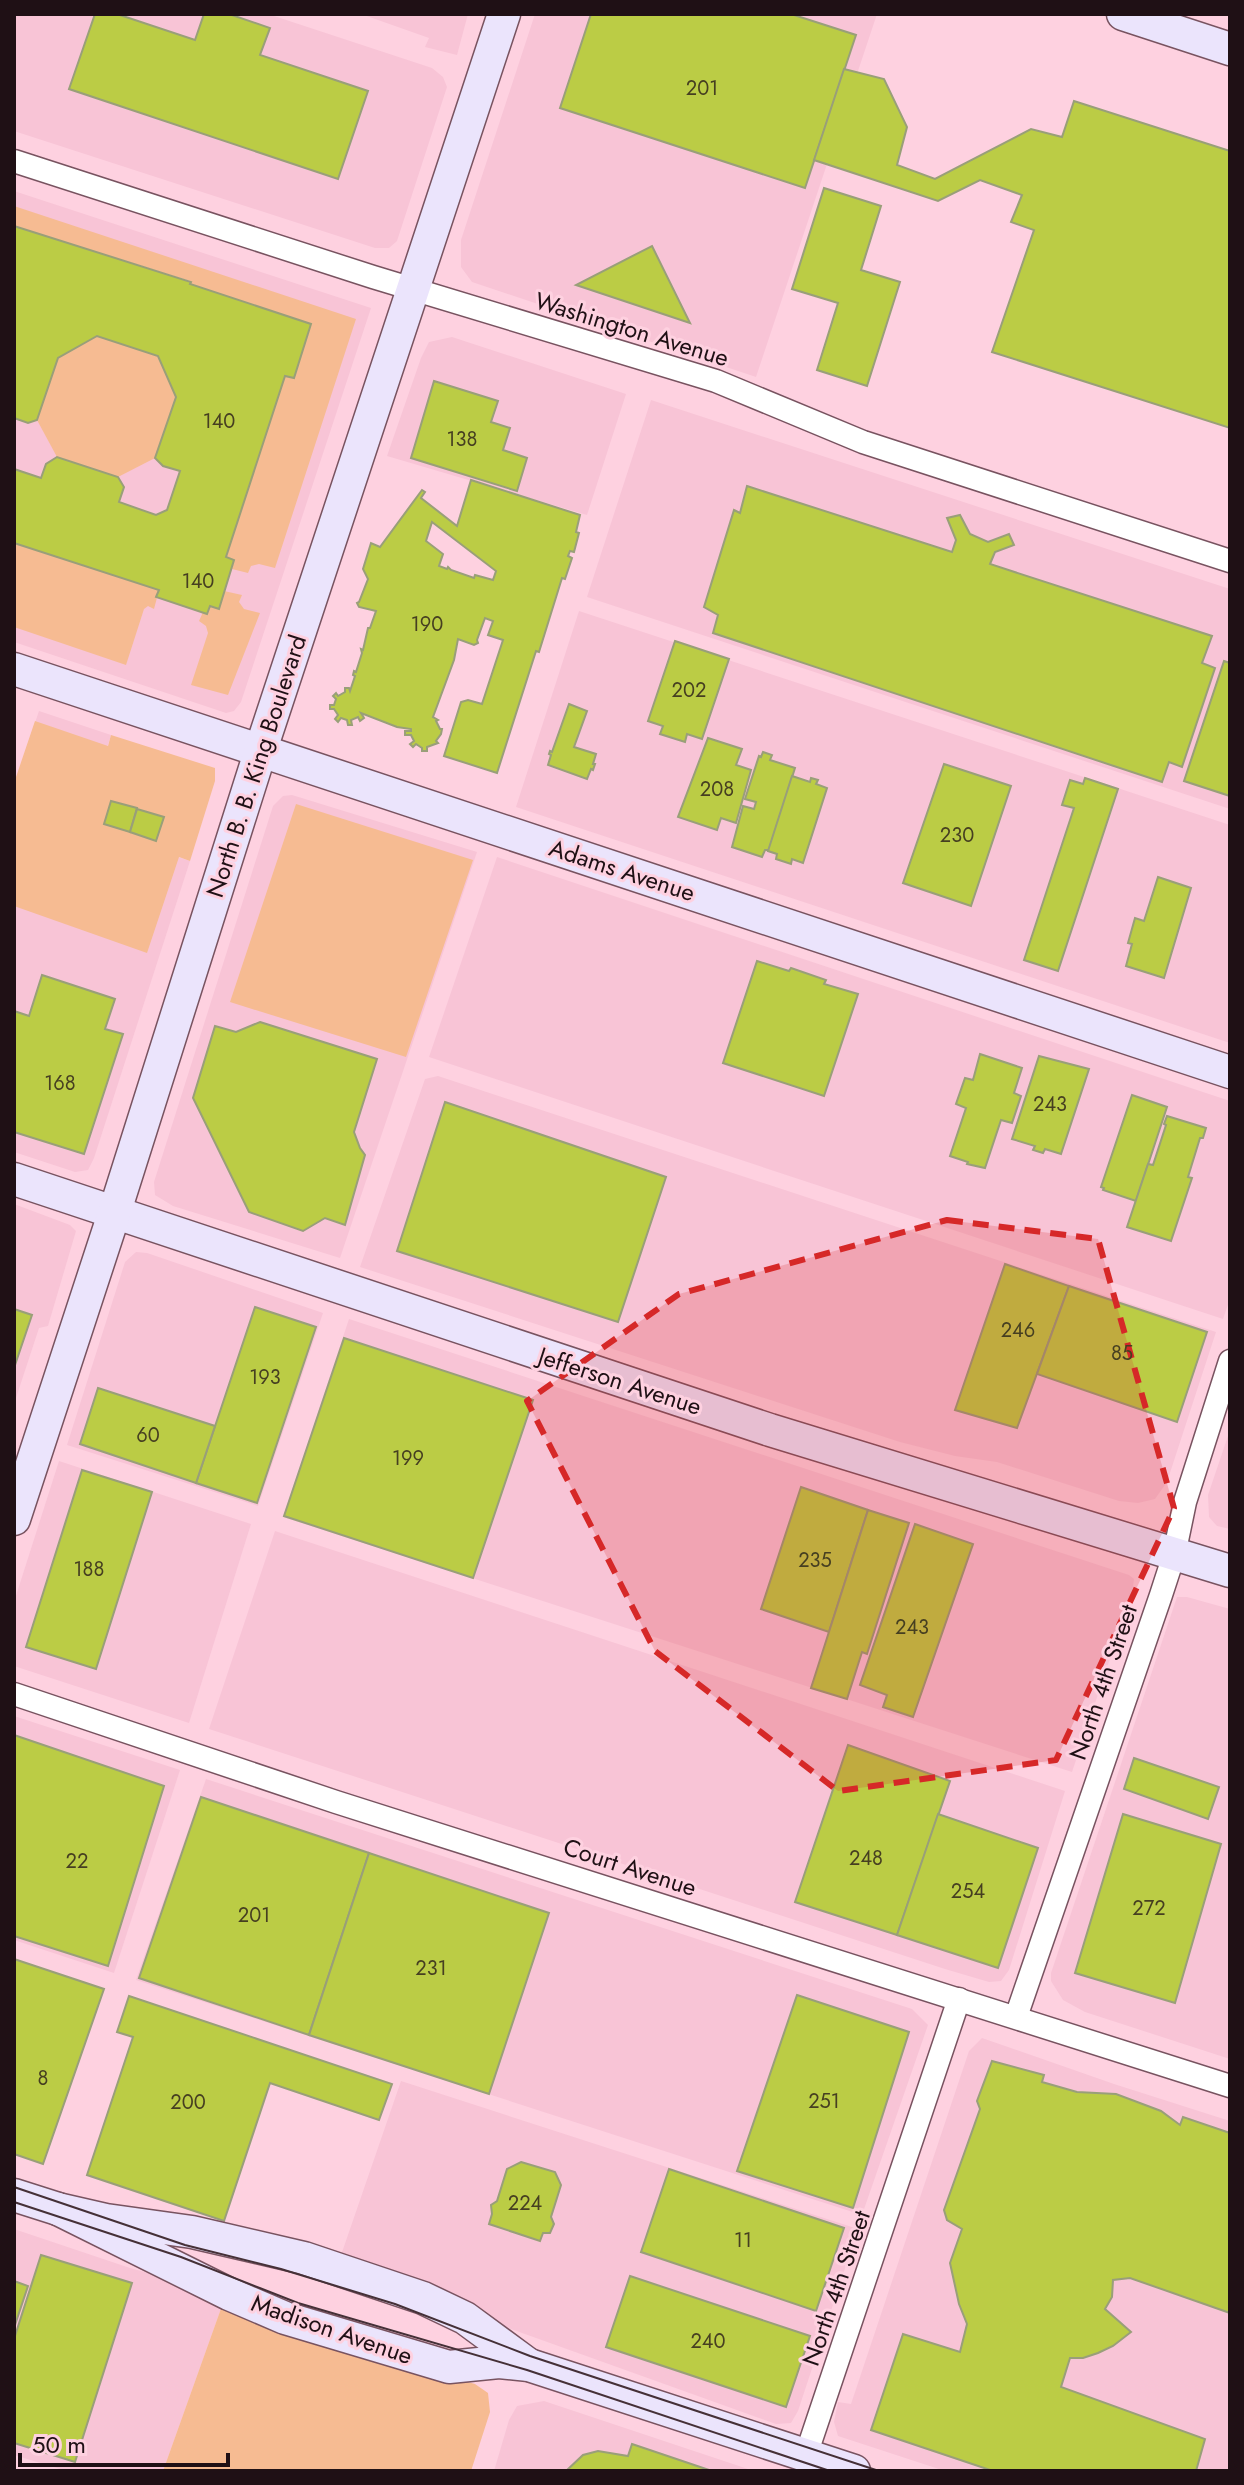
<svg xmlns="http://www.w3.org/2000/svg" width="1244" height="2485" font-family="Jost,sans-serif">
<style>
.built{fill:#f8c4d6}
.green{fill:#f6bb92}
.building{fill:#bbcc45;stroke:#999f79;stroke-width:2;fill-rule:evenodd}
.lines{fill:none;stroke-linecap:round;stroke-linejoin:round}
.street-casing{stroke:#785360;stroke-width:25}
.secondary-casing{stroke:#785360;stroke-width:35}
.street{stroke:#fff;stroke-width:22}
.secondary{stroke:#ebe4fc;stroke-width:32}
.tram{stroke:#453037;stroke-width:2}
.marked{fill:#d62828;fill-opacity:0.2;stroke:#d62828;stroke-width:6;stroke-dasharray:16 10;stroke-linejoin:round}
.labels{text-anchor:middle;dominant-baseline:central;stroke-width:6;stroke-linejoin:round;paint-order:stroke}
.number-label{font-size:20px;fill:#463f21}
.street-label{font-size:24px;fill:#1f1015;stroke:#fed1e0}
</style>
<rect width="100%" height="100%" fill="#fed1e0"/>
<g class="built">
<path d="M 14,14 L 268,14 L 432,68 L 443,77 L 447,87 L 397,241 L 389,248 L 375,248 L 14,131 Z"/>
<path d="M 361,14 L 468,14 L 457,55 L 425,47 L 429,38 Z"/>
<path d="M 535,14 L 877,14 L 756,377 L 472,282 L 461,267 L 461,240 Z"/>
<path d="M 14,191 L 371,308 L 241,702 L 234,711 L 226,713 L 14,642 Z"/>
<path d="M 452,337 L 626,394 L 587,515 L 387,456 L 421,358 L 429,342 Z"/>
<path d="M 651,400 L 1230,589 L 1230,809 L 587,597 Z"/>
<path d="M 579,611 L 1230,825 L 1230,1043 L 516,807 Z"/>
<path d="M 39,711 L 111,735 L 78,841 L 104,832 L 190,861 L 94,1158 L 88,1170 L 75,1172 L 14,1152 L 14,785 Z"/>
<path d="M 292,795 L 477,852 L 340,1258 L 173,1206 L 155,1195 L 154,1182 L 273,806 L 283,796 Z"/>
<path d="M 497,857 L 1230,1101 L 1230,1299 L 1223,1319 L 429,1057 Z"/>
<path d="M 438,1076 L 1216,1332 L 1167,1482 L 1155,1499 L 1138,1503 L 1119,1501 L 997,1462 L 955,1456 L 900,1442 L 360,1267 L 425,1079 Z"/>
<path d="M 14,1204 L 70,1225 L 76,1231 L 48,1326 L 39,1328 L 14,1404 Z"/>
<path d="M 136,1252 L 147,1253 L 323,1313 L 258,1506 L 67,1445 L 125,1262 Z"/>
<path d="M 349,1319 L 1129,1575 L 1134,1579 L 1132,1593 L 1072,1772 L 283,1517 Z"/>
<path d="M 1230,1430 L 1230,1529 L 1217,1526 L 1209,1517 L 1208,1495 Z"/>
<path d="M 59,1461 L 251,1524 L 189,1723 L 14,1666 L 14,1602 Z"/>
<path d="M 275,1531 L 1065,1791 L 1009,1970 L 1001,1981 L 989,1982 L 945,1969 L 209,1729 Z"/>
<path d="M 1177,1597 L 1187,1597 L 1230,1609 L 1230,2059 L 1085,2012 L 1063,2000 L 1051,1981 L 1051,1973 Z"/>
<path d="M 14,1716 L 180,1770 L 114,1973 L 14,1940 Z"/>
<path d="M 206,1779 L 912,2009 L 928,2025 L 862,2215 L 136,1980 Z"/>
<path d="M 982,2038 L 1114,2084 L 1230,2121 L 1230,2471 L 945,2471 L 838,2436 L 834,2422 L 838,2402 L 851,2404 L 969,2051 Z"/>
<path d="M 401,2081 L 858,2229 L 798,2411 L 791,2423 L 776,2424 L 511,2329 L 486,2317 L 339,2261 Z"/>
<path d="M 14,2229 L 130,2268 L 166,2278 L 223,2303 L 163,2471 L 67,2471 L 14,2455 Z"/>
<path d="M 544,2401 L 754,2471 L 494,2471 L 509,2420 L 517,2406 Z"/>
</g>
<g class="green">
<path d="M 14,206 L 356,319 L 275,568 L 259,564 L 251,566 L 248,573 L 232,569 L 234,561 L 226,557 L 285,376 L 294,377 L 310,324 L 190,284 L 190,281 L 14,226 Z"/>
<path d="M 97,336 L 158,356 L 176,397 L 155,458 L 118,477 L 57,457 L 37,420 L 58,358 Z"/>
<path d="M 14,543 L 159,590 L 154,609 L 148,606 L 144,609 L 126,665 L 14,627 Z"/>
<path d="M 224,591 L 242,595 L 239,602 L 244,609 L 260,613 L 228,695 L 191,685 L 208,633 L 206,626 L 199,621 L 203,612 L 207,613 L 210,606 Z"/>
<path d="M 35,721 L 108,746 L 111,735 L 215,768 L 215,781 L 190,861 L 179,857 L 147,953 L 14,906 L 14,783 Z"/>
<path d="M 296,804 L 473,860 L 406,1057 L 230,1002 Z"/>
<path d="M 223,2303 L 382,2359 L 475,2384 L 488,2393 L 490,2412 L 471,2471 L 163,2471 Z"/>
</g>
<g class="building">
<path d="M 95,14 L 117,14 L 195,40 L 204,14 L 229,14 L 270,28 L 260,55 L 368,91 L 338,179 L 69,89 Z"/>
<path d="M 591,14 L 791,14 L 856,35 L 805,188 L 560,108 Z"/>
<path d="M 844,69 L 884,79 L 907,127 L 897,165 L 935,179 L 1031,129 L 1062,137 L 1074,101 L 1230,151 L 1230,428 L 992,352 L 1034,230 L 1011,222 L 1022,195 L 980,180 L 938,201 L 814,160 Z"/>
<path d="M 824,188 L 881,206 L 861,270 L 900,282 L 867,386 L 817,370 L 838,303 L 792,289 Z"/>
<path d="M 14,226 L 191,282 L 190,284 L 311,324 L 294,378 L 285,376 L 226,557 L 234,560 L 219,609 L 210,606 L 207,614 L 156,597 L 159,590 L 14,543 L 14,469 L 41,478 L 46,464 L 57,457 L 118,477 L 124,487 L 119,502 L 156,515 L 167,510 L 180,471 L 163,466 L 155,458 L 176,397 L 158,356 L 97,336 L 58,358 L 37,420 L 28,423 L 14,418 Z"/>
<path d="M 652,246 L 690,323 L 576,285 Z"/>
<path d="M 434,381 L 498,401 L 491,422 L 510,428 L 503,450 L 527,458 L 517,491 L 411,458 Z"/>
<path d="M 471,480 L 580,515 L 576,532 L 579,533 L 574,552 L 570,551 L 568,556 L 572,558 L 565,579 L 562,578 L 539,652 L 536,651 L 497,773 L 444,756 L 461,702 L 468,700 L 482,704 L 503,640 L 488,635 L 493,621 L 485,618 L 477,640 L 478,643 L 474,645 L 458,639 L 454,660 L 433,717 L 438,720 L 436,721 L 440,729 L 442,729 L 441,734 L 436,741 L 438,743 L 427,747 L 427,751 L 422,751 L 422,748 L 416,744 L 413,747 L 410,744 L 414,741 L 411,735 L 405,735 L 405,731 L 411,731 L 411,729 L 397,727 L 361,713 L 364,718 L 360,721 L 358,717 L 351,720 L 352,725 L 348,725 L 347,720 L 341,718 L 338,722 L 335,719 L 338,715 L 334,709 L 330,709 L 330,705 L 334,705 L 336,699 L 333,696 L 336,693 L 338,696 L 345,692 L 345,688 L 349,688 L 350,691 L 355,676 L 353,675 L 354,671 L 356,672 L 362,653 L 361,649 L 363,650 L 368,628 L 370,628 L 376,611 L 359,607 L 357,603 L 359,602 L 368,579 L 363,569 L 371,543 L 380,547 L 422,490 L 425,492 L 421,498 L 457,526 ZM 432,522 L 496,571 L 493,580 L 475,575 L 474,578 L 451,570 L 448,567 L 447,569 L 439,566 L 443,554 L 426,541 Z"/>
<path d="M 747,486 L 952,552 L 956,540 L 947,518 L 960,515 L 970,534 L 988,542 L 1009,534 L 1014,545 L 995,552 L 990,564 L 1212,636 L 1202,663 L 1215,668 L 1182,767 L 1169,762 L 1162,782 L 713,633 L 718,615 L 704,607 L 734,510 L 740,513 Z"/>
<path d="M 675,641 L 729,659 L 702,739 L 687,734 L 685,742 L 660,734 L 663,726 L 648,721 Z"/>
<path d="M 1224,661 L 1230,663 L 1230,796 L 1184,781 Z"/>
<path d="M 569,704 L 587,711 L 574,747 L 596,754 L 593,764 L 595,764 L 593,770 L 591,769 L 587,779 L 548,765 L 551,755 L 549,754 L 550,751 L 552,752 Z"/>
<path d="M 708,738 L 742,749 L 736,765 L 751,770 L 736,823 L 721,818 L 717,830 L 678,817 Z"/>
<path d="M 763,752 L 772,755 L 770,760 L 795,768 L 769,850 L 765,850 L 762,857 L 732,847 L 743,806 L 754,809 L 756,802 L 745,799 L 759,756 L 761,757 Z"/>
<path d="M 944,764 L 1011,786 L 971,906 L 903,883 Z"/>
<path d="M 792,776 L 810,782 L 811,778 L 818,780 L 816,784 L 827,788 L 803,863 L 792,859 L 791,864 L 776,859 L 777,854 L 768,851 Z"/>
<path d="M 1085,778 L 1118,789 L 1058,971 L 1024,960 L 1074,808 L 1062,805 L 1070,780 L 1083,784 Z"/>
<path d="M 111,801 L 137,808 L 130,832 L 104,824 Z"/>
<path d="M 137,809 L 164,817 L 156,841 L 130,832 Z"/>
<path d="M 1158,877 L 1191,888 L 1164,978 L 1126,966 L 1132,944 L 1128,943 L 1135,918 L 1144,921 Z"/>
<path d="M 757,961 L 789,971 L 791,968 L 826,980 L 824,984 L 858,994 L 824,1096 L 723,1063 Z"/>
<path d="M 42,975 L 115,999 L 105,1029 L 123,1034 L 84,1154 L 14,1132 L 14,1011 L 29,1016 Z"/>
<path d="M 260,1022 L 377,1059 L 354,1132 L 360,1148 L 365,1155 L 345,1225 L 325,1218 L 303,1231 L 249,1212 L 193,1098 L 215,1026 L 236,1032 Z"/>
<path d="M 980,1054 L 1022,1068 L 1014,1093 L 1021,1096 L 1012,1123 L 1001,1120 L 985,1168 L 967,1164 L 968,1162 L 950,1156 L 966,1108 L 956,1104 L 965,1078 L 973,1080 Z"/>
<path d="M 1039,1056 L 1089,1069 L 1061,1154 L 1045,1149 L 1043,1153 L 1033,1150 L 1035,1146 L 1012,1139 Z"/>
<path d="M 1132,1095 L 1167,1107 L 1136,1201 L 1103,1190 L 1104,1188 L 1101,1187 Z"/>
<path d="M 445,1102 L 666,1177 L 618,1322 L 397,1251 Z"/>
<path d="M 1167,1116 L 1206,1128 L 1203,1138 L 1200,1138 L 1188,1177 L 1192,1178 L 1171,1241 L 1127,1227 L 1148,1164 L 1153,1165 L 1166,1125 L 1164,1124 Z"/>
<path d="M 1005,1264 L 1069,1286 L 1017,1428 L 955,1410 Z"/>
<path d="M 1069,1286 L 1207,1332 L 1177,1422 L 1037,1374 Z"/>
<path d="M 255,1307 L 316,1327 L 257,1503 L 196,1483 Z"/>
<path d="M 14,1309 L 32,1315 L 14,1368 Z"/>
<path d="M 344,1338 L 533,1400 L 473,1578 L 284,1516 Z"/>
<path d="M 98,1388 L 215,1426 L 196,1483 L 80,1444 Z"/>
<path d="M 82,1470 L 152,1492 L 96,1669 L 26,1647 Z"/>
<path d="M 801,1487 L 868,1510 L 829,1632 L 761,1609 Z"/>
<path d="M 868,1510 L 909,1523 L 867,1654 L 862,1652 L 847,1699 L 811,1688 Z"/>
<path d="M 915,1524 L 973,1544 L 913,1717 L 883,1707 L 887,1695 L 860,1685 Z"/>
<path d="M 14,1735 L 164,1786 L 108,1966 L 14,1936 Z"/>
<path d="M 848,1745 L 950,1781 L 897,1935 L 795,1902 Z"/>
<path d="M 1134,1758 L 1219,1787 L 1208,1819 L 1124,1789 Z"/>
<path d="M 201,1797 L 369,1853 L 309,2035 L 139,1978 Z"/>
<path d="M 938,1814 L 1038,1848 L 998,1968 L 897,1935 Z"/>
<path d="M 1123,1814 L 1221,1844 L 1175,2003 L 1075,1973 Z"/>
<path d="M 369,1853 L 549,1913 L 489,2094 L 309,2035 Z"/>
<path d="M 14,1959 L 104,1989 L 43,2164 L 14,2154 Z"/>
<path d="M 797,1995 L 909,2032 L 853,2208 L 737,2171 Z"/>
<path d="M 129,1996 L 392,2084 L 379,2120 L 270,2083 L 224,2221 L 87,2175 L 133,2037 L 117,2032 Z"/>
<path d="M 992,2061 L 1044,2075 L 1042,2082 L 1077,2092 L 1116,2094 L 1161,2111 L 1180,2125 L 1183,2117 L 1230,2133 L 1230,2313 L 1130,2278 L 1113,2280 L 1112,2297 L 1105,2309 L 1131,2332 L 1113,2346 L 1098,2353 L 1083,2358 L 1070,2358 L 1061,2387 L 1205,2439 L 1196,2471 L 993,2471 L 871,2430 L 903,2334 L 960,2352 L 967,2324 L 959,2304 L 950,2263 L 962,2229 L 947,2220 L 944,2210 L 980,2109 L 977,2101 Z"/>
<path d="M 521,2162 L 555,2172 L 561,2185 L 551,2217 L 554,2224 L 550,2233 L 543,2233 L 540,2241 L 489,2224 L 492,2214 L 491,2205 L 497,2201 L 507,2169 Z"/>
<path d="M 669,2169 L 844,2228 L 816,2311 L 641,2252 Z"/>
<path d="M 41,2255 L 132,2283 L 75,2462 L 14,2443 L 14,2339 Z"/>
<path d="M 630,2276 L 810,2336 L 786,2407 L 606,2347 Z"/>
<path d="M 14,2281 L 28,2286 L 14,2328 Z"/>
<path d="M 632,2444 L 712,2471 L 566,2471 L 583,2455 L 598,2451 L 628,2456 Z"/>
</g>
<g class="lines">
<g class="street-casing">
<g id="street">
<path d="M 14,161 L 373,277 L 716,381 L 863,442 L 1230,561"/>
<path d="M 14,1694 L 336,1802 L 1230,2086"/>
<path d="M 1016,2017 L 1161,1595 L 1174,1555 L 1185,1502 L 1230,1361"/>
<path d="M 806,2455 L 959,1999"/>
</g>
</g>
<g class="secondary-casing">
<g id="secondary">
<path d="M 1123,14 L 1230,49"/>
<path d="M 14,669 L 1230,1072"/>
<path d="M 14,1179 L 770,1430 L 1230,1571"/>
<path d="M 14,1519 L 114,1214 L 264,740 L 504,14"/>
<path d="M 14,2195 L 58,2209 L 106,2220 L 192,2232 L 304,2258 L 423,2298 L 465,2318 L 529,2365"/>
<path d="M 58,2209 L 229,2294 L 285,2318 L 449,2367 L 499,2362 L 529,2365 L 854,2471"/>
</g>
</g>
<use href="#street" class="street"/>
<use href="#secondary" class="secondary"/>
<g class="tram">
<path d="M 14,2187 L 185,2245 L 281,2269 L 395,2304 L 530,2356 L 879,2471"/>
<path d="M 14,2202 L 181,2257 L 298,2303 L 527,2370 L 830,2471"/>
</g>
</g>
<path class="marked" d="M 947,1220 L 1098,1239 L 1174,1508 L 1056,1760 L 838,1791 L 655,1651 L 527,1401 L 679,1294 Z"/>
<g class="labels">
<g class="number-label">
<text x="702" y="88">201</text>
<text x="219" y="421">140</text>
<text x="462" y="439">138</text>
<text x="198" y="581">140</text>
<text x="427" y="624">190</text>
<text x="689" y="690">202</text>
<text x="717" y="789">208</text>
<text x="957" y="835">230</text>
<text x="60" y="1083">168</text>
<text x="1050" y="1104">243</text>
<text x="1018" y="1330">246</text>
<text x="1122" y="1353">85</text>
<text x="265" y="1377">193</text>
<text x="148" y="1435">60</text>
<text x="408" y="1458">199</text>
<text x="815" y="1560">235</text>
<text x="89" y="1569">188</text>
<text x="912" y="1627">243</text>
<text x="866" y="1858">248</text>
<text x="77" y="1861">22</text>
<text x="968" y="1891">254</text>
<text x="1149" y="1908">272</text>
<text x="254" y="1915">201</text>
<text x="431" y="1968">231</text>
<text x="43" y="2078">8</text>
<text x="824" y="2101">251</text>
<text x="188" y="2102">200</text>
<text x="525" y="2203">224</text>
<text x="743" y="2240">11</text>
<text x="708" y="2341">240</text>
</g>
<g class="street-label">
<text transform="translate(632 329) rotate(17)">Washington Avenue</text>
<text transform="translate(256 766) rotate(-72)">North B. B. King Boulevard</text>
<text transform="translate(622 870) rotate(18)">Adams Avenue</text>
<text transform="translate(620 1381) rotate(18)">Jefferson Avenue</text>
<text transform="translate(1103 1682) rotate(-71)">North 4th Street</text>
<text transform="translate(630 1867) rotate(18)">Court Avenue</text>
<text transform="translate(836 2288) rotate(-71)">North 4th Street</text>
<text transform="translate(332 2329) rotate(19)">Madison Avenue</text>
</g>
</g>
<rect width="1244" height="2485" fill="none" stroke="#1f1015" stroke-width="32"/>
<path d="M20 2453v12h208v-12" fill="none" stroke="#1f1015" stroke-width="4"/>
<text x="32" y="2453" font-size="24" fill="#1f1015" stroke="#fed1e0" stroke-width="6" paint-order="stroke">50 m</text>
</svg>
